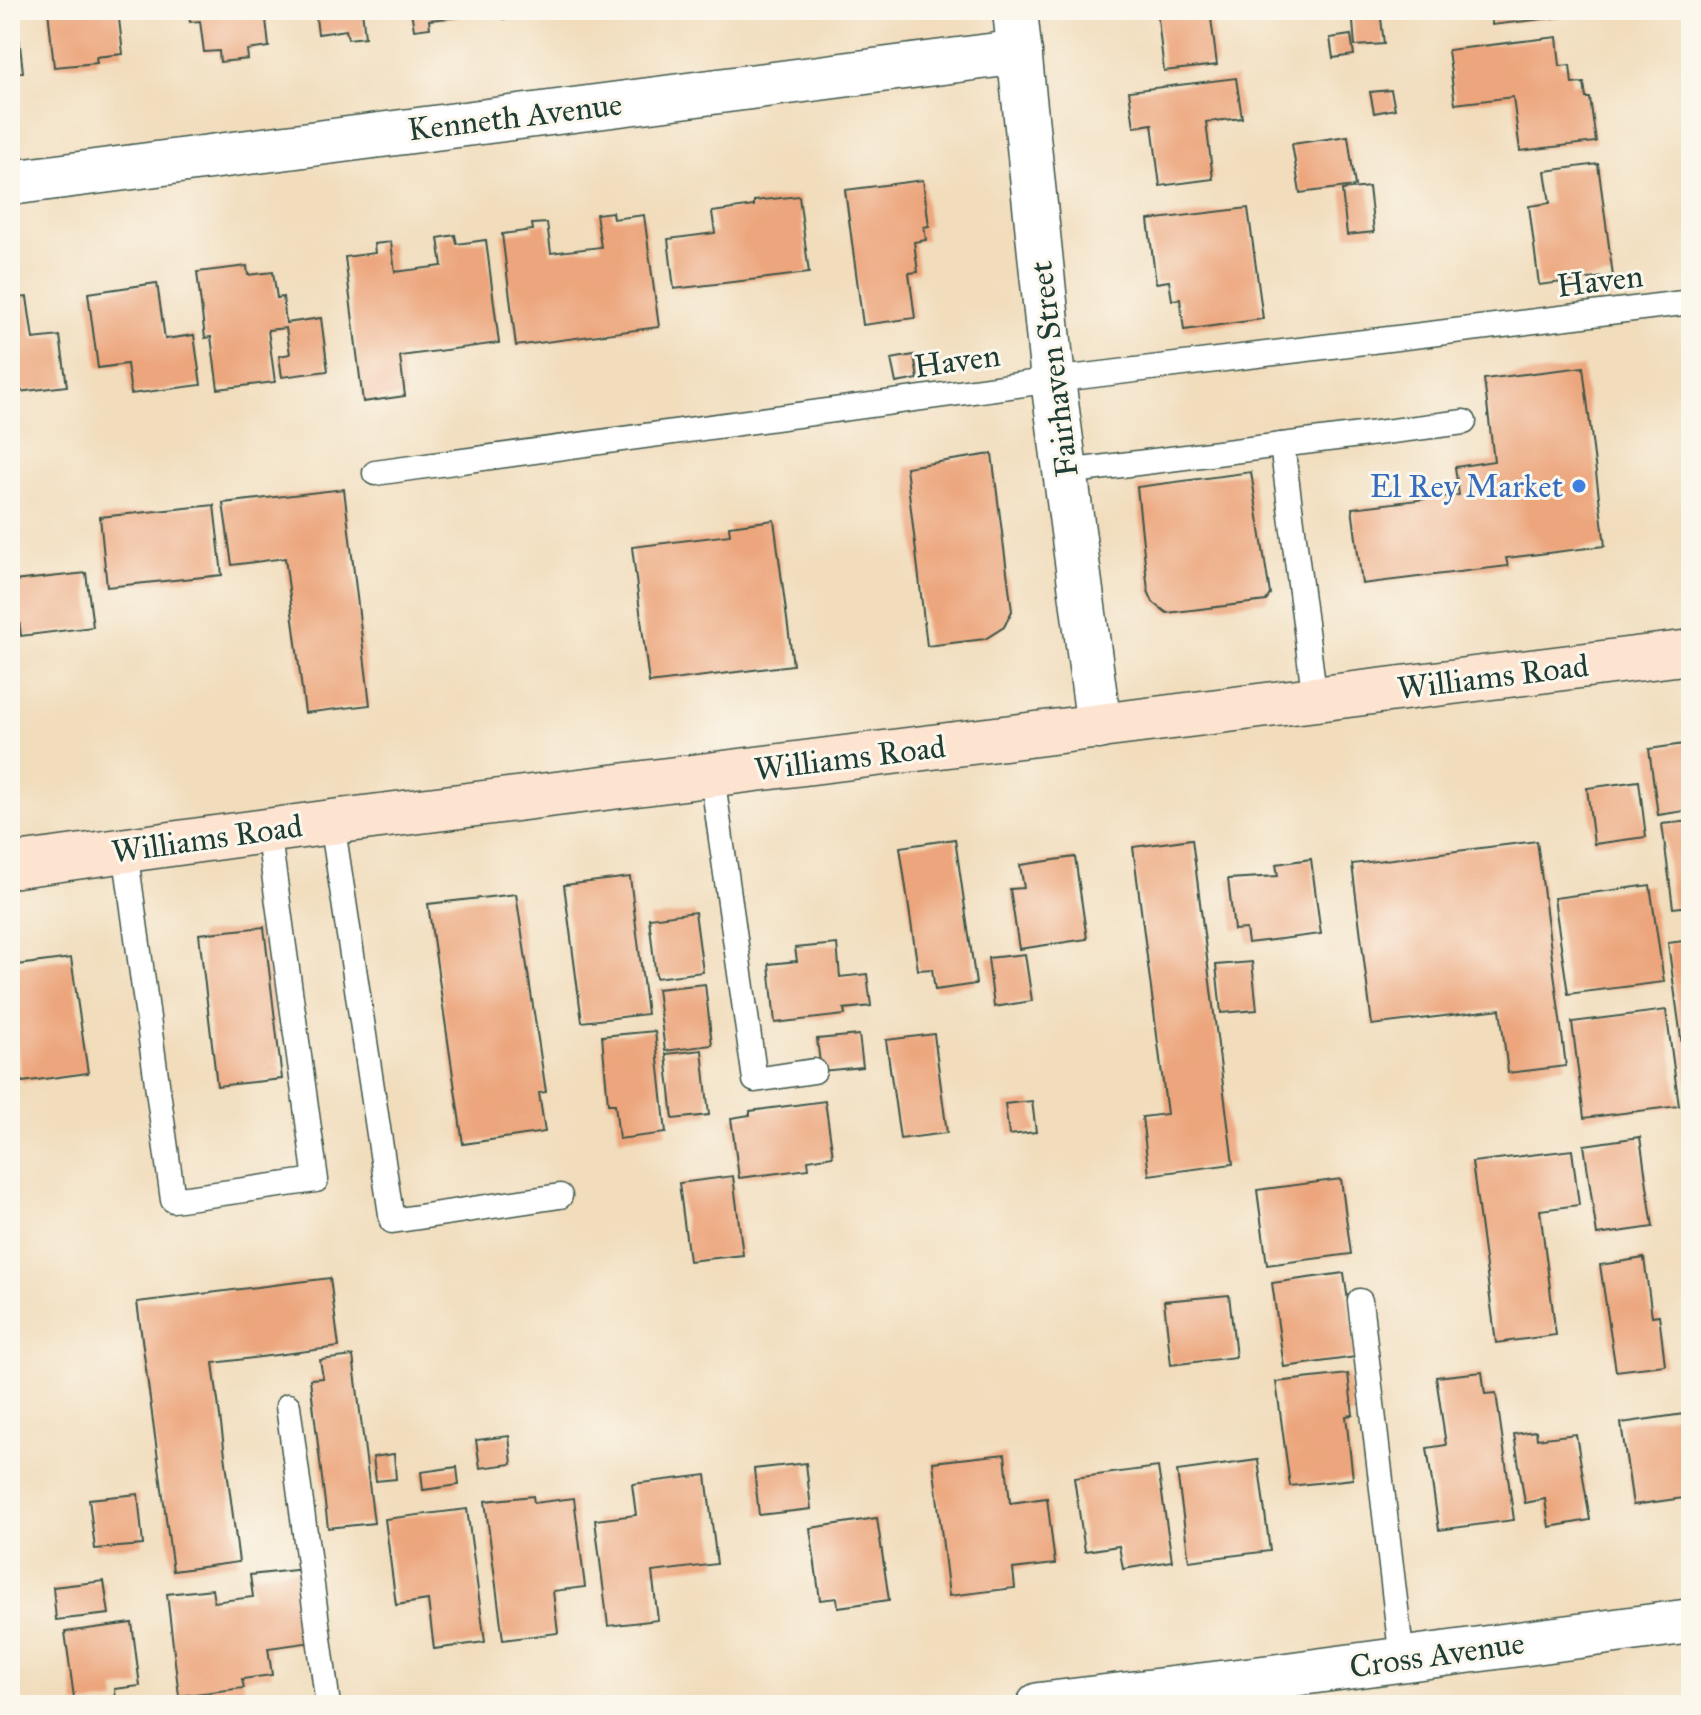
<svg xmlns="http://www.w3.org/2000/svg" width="1701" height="1715" font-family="'IM FELL Great Primer',serif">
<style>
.building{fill:#eca57c}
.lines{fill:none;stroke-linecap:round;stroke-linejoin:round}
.lane-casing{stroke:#3e5548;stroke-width:27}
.street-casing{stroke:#3e5548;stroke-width:47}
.secondary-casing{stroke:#3e5548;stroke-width:47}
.lane{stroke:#fff;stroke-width:24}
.street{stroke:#fff;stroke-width:44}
.secondary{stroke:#fde4d0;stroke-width:44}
.shop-dot{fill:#3f7fe0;stroke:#fbf7ec;stroke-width:3}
.labels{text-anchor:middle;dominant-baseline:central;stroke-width:6;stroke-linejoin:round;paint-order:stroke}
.street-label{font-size:32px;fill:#1f3d34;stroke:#fbf7ec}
.shop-label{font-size:32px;fill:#366cbe;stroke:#fbf7ec;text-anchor:end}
</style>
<rect width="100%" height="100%" fill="#fbf7ec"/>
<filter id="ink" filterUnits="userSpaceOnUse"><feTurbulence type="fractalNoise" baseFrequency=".0125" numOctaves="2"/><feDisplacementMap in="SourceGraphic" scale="16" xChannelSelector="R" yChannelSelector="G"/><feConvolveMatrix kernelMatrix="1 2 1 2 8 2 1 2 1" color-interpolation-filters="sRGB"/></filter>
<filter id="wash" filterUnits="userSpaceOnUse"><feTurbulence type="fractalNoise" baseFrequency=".006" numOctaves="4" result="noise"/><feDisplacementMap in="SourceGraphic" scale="32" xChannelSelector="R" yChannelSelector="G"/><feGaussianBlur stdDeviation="1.8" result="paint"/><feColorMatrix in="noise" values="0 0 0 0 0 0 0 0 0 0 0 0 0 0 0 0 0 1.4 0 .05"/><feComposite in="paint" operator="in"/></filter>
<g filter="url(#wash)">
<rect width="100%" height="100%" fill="#f1dcbb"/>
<g id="blocks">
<g class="building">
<path d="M 16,10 L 23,72 L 10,74 L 10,11 Z"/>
<path d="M 48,10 L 118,10 L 123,54 L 96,57 L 97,63 L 54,67 Z"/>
<path d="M 188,10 L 265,10 L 269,47 L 247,50 L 248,59 L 220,62 L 219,51 L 204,52 L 200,21 L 190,22 Z"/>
<path d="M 315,10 L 362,10 L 365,37 L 348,39 L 346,30 L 318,34 Z"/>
<path d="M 411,10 L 458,10 L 459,17 L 429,20 L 430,28 L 414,30 Z"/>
<path d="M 473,10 L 493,10 L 493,12 L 473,14 Z"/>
<path d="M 502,10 L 520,10 L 520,17 L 503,19 Z"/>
<path d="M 1157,10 L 1210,10 L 1217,65 L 1164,71 Z"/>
<path d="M 1352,10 L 1380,10 L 1384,44 L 1355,46 Z"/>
<path d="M 1491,10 L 1578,10 L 1579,15 L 1492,25 Z"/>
<path d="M 1351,35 L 1354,55 L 1333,58 L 1330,38 Z"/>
<path d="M 1557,37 L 1560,66 L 1570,65 L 1572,84 L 1584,83 L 1586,98 L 1590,98 L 1596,142 L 1520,151 L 1513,97 L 1455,104 L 1448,50 Z"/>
<path d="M 1236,78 L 1242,118 L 1206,122 L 1213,179 L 1160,186 L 1152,124 L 1134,127 L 1129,91 Z"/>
<path d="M 1391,90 L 1395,109 L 1374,113 L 1370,92 Z"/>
<path d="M 1348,136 L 1355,186 L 1300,193 L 1292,144 Z"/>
<path d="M 1598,164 L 1613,276 L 1539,285 L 1529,206 L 1550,203 L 1545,171 Z"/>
<path d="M 923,180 L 929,226 L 924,227 L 926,240 L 914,242 L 918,272 L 909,273 L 915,318 L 863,325 L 845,190 Z"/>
<path d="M 1369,187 L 1374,232 L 1347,235 L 1342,190 Z"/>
<path d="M 799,196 L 809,273 L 674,289 L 668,239 L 715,233 L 712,212 L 754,206 L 754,201 Z"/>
<path d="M 1248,208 L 1263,319 L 1184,330 L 1180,299 L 1172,300 L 1169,281 L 1156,283 L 1148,220 Z"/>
<path d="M 612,212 L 613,219 L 644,215 L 659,327 L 516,346 L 502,234 L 533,230 L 532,224 L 547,223 L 551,253 L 601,247 L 596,214 Z"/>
<path d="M 455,235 L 457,244 L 486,240 L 499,343 L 400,356 L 405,396 L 363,402 L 345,257 L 375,253 L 374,244 L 391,242 L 395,272 L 442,266 L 438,238 Z"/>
<path d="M 247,266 L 248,275 L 273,272 L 277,298 L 283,297 L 286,323 L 321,318 L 328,371 L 282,377 L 279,356 L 290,354 L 286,328 L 268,330 L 275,382 L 218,389 L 211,337 L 205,338 L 197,272 Z"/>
<path d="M 157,283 L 165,339 L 194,335 L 201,385 L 131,394 L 127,364 L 98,368 L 88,293 Z"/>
<path d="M 27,297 L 33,339 L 60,336 L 67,386 L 10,393 L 10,299 Z"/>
<path d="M 914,355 L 918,379 L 896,383 L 891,359 Z"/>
<path d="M 1583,367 L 1605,546 L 1506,558 L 1508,566 L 1362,584 L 1352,508 L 1459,495 L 1455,467 L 1494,461 L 1484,379 Z"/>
<path d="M 992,454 L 1012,611 L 1004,627 L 985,639 L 927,646 L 906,467 Z"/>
<path d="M 1251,472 L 1270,594 L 1266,601 L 1167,613 L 1153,602 L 1148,591 L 1137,487 Z"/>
<path d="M 344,489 L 370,705 L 305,713 L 285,558 L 232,565 L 223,503 Z"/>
<path d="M 214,505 L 222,575 L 107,587 L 100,517 Z"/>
<path d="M 774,520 L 793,665 L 649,683 L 632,547 L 730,535 L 729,526 Z"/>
<path d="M 86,573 L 93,627 L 21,636 L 14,581 Z"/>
<path d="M 1691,743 L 1691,810 L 1658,815 L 1649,749 Z"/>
<path d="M 1639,781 L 1646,837 L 1594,844 L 1587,788 Z"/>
<path d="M 1691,821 L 1691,906 L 1673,908 L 1662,824 Z"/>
<path d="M 955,839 L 976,984 L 935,990 L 932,969 L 918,970 L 900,847 Z"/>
<path d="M 1192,839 L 1233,1164 L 1149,1175 L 1142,1117 L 1167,1114 L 1133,847 Z"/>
<path d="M 1537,841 L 1566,1066 L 1508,1073 L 1500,1009 L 1372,1025 L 1352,864 Z"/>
<path d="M 1075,857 L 1087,939 L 1019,949 L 1010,889 L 1024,888 L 1020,865 Z"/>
<path d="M 1311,859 L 1321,934 L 1248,943 L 1246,929 L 1234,930 L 1228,879 L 1278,876 L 1276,864 Z"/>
<path d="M 630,877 L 647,1014 L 582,1022 L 564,885 Z"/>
<path d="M 1650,885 L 1664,982 L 1568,994 L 1554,898 Z"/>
<path d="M 516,894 L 546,1092 L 539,1093 L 545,1132 L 463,1144 L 428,904 Z"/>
<path d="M 695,912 L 703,972 L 656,978 L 649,918 Z"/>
<path d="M 264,927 L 282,1079 L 217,1086 L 199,934 Z"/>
<path d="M 1691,940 L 1691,1097 L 1689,1097 L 1668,943 Z"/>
<path d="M 837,944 L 840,977 L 867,974 L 871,1006 L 844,1009 L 845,1015 L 775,1023 L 769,964 L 797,961 L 795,948 Z"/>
<path d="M 1025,954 L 1032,1001 L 994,1007 L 988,958 Z"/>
<path d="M 71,958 L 88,1073 L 22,1082 L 10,998 L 10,966 Z"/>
<path d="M 1252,962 L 1257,1010 L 1221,1013 L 1216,965 Z"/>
<path d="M 705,984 L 712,1045 L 665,1051 L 657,989 Z"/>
<path d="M 1666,1010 L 1679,1106 L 1584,1118 L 1572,1022 Z"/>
<path d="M 655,1031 L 666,1133 L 619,1139 L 615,1104 L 608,1104 L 602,1036 Z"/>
<path d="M 934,1034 L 947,1133 L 900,1139 L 886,1040 Z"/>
<path d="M 859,1035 L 863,1067 L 821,1071 L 817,1039 Z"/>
<path d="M 702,1050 L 709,1115 L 673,1119 L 666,1054 Z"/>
<path d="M 825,1101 L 833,1156 L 808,1160 L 809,1169 L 739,1178 L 731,1118 L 750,1115 L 750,1111 Z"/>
<path d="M 1032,1101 L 1036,1132 L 1009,1135 L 1005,1104 Z"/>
<path d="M 1640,1137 L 1653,1227 L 1597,1235 L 1584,1145 Z"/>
<path d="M 1572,1150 L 1579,1205 L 1540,1210 L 1556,1335 L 1496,1343 L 1472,1162 Z"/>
<path d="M 733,1176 L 743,1255 L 689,1261 L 679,1183 Z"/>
<path d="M 1341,1179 L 1351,1254 L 1267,1265 L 1257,1190 Z"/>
<path d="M 1644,1258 L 1652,1316 L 1659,1315 L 1665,1365 L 1616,1371 L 1600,1265 Z"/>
<path d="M 1344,1273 L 1356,1357 L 1284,1367 L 1272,1283 Z"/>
<path d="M 330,1278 L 339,1347 L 213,1363 L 239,1562 L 173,1571 L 137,1302 Z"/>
<path d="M 1229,1295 L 1236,1357 L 1171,1365 L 1164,1301 Z"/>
<path d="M 353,1356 L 374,1523 L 328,1528 L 310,1379 L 323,1378 L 320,1360 Z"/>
<path d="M 1482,1372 L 1485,1394 L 1496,1393 L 1514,1520 L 1439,1530 L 1427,1448 L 1446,1445 L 1436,1377 Z"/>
<path d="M 1348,1374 L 1353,1415 L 1346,1416 L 1353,1479 L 1290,1486 L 1276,1382 Z"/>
<path d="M 1691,1413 L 1691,1497 L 1633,1505 L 1621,1423 Z"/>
<path d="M 1536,1431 L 1537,1439 L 1576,1434 L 1590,1520 L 1549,1527 L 1545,1499 L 1525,1503 L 1514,1434 Z"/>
<path d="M 509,1436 L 512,1464 L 480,1468 L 476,1440 Z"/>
<path d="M 394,1454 L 396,1479 L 376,1481 L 373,1457 Z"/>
<path d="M 1005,1454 L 1010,1503 L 1047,1498 L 1055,1564 L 1013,1569 L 1015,1588 L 949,1596 L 933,1462 Z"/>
<path d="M 1258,1460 L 1270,1551 L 1189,1561 L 1177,1471 Z"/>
<path d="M 806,1463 L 811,1509 L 759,1515 L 754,1469 Z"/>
<path d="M 457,1467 L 459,1485 L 423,1490 L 421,1472 Z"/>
<path d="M 1158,1467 L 1172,1561 L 1123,1569 L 1119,1546 L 1085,1551 L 1074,1478 Z"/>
<path d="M 706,1475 L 717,1564 L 652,1572 L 658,1620 L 608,1626 L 595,1520 L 636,1515 L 632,1484 Z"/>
<path d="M 138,1494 L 143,1545 L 95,1549 L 89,1499 Z"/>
<path d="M 533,1496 L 534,1503 L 574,1498 L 585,1587 L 553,1591 L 558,1633 L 503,1640 L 485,1501 Z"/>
<path d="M 467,1509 L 485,1642 L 434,1649 L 428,1600 L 396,1605 L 385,1519 Z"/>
<path d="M 877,1518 L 889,1600 L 838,1607 L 837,1598 L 820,1600 L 810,1528 Z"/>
<path d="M 304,1569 L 313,1642 L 268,1648 L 272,1675 L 242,1679 L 244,1688 L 179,1696 L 167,1594 L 212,1589 L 214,1602 L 253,1597 L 250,1575 Z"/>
<path d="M 104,1581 L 109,1614 L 56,1620 L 53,1587 Z"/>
<path d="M 132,1623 L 140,1686 L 115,1689 L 116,1701 L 75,1705 L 65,1632 Z"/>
</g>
</g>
</g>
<g filter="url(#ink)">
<use href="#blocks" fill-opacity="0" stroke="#3e5548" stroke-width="2"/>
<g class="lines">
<g class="lane-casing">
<g id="lane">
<path d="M 1282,445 L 1315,700"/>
<path d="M 1066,472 L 1464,422"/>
<path d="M 375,473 L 1053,380 L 1691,302"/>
<path d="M 712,775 L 755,1080 L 814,1071"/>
<path d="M 332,822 L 392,1221 L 560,1196"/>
<path d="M 125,850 L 173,1200 L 316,1180 L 268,830"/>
<path d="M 1360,1301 L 1402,1660"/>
<path d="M 288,1406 L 328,1705"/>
</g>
</g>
<g class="street-casing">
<g id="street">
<path d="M 1015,10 L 1053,380 L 1099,727"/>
<path d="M 10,183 L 1020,52"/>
<path d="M 1039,1705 L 1271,1677 L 1691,1621"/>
</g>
</g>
<g class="secondary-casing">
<path id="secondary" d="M 10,866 L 332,822 L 1691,652"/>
</g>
<use href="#lane" class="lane"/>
<use href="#street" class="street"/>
<use href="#secondary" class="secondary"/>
</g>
</g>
<circle class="shop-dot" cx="1579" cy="486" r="8"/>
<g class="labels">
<g class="street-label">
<text transform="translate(515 117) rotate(-7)">Kenneth Avenue</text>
<text transform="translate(1600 281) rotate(-7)">Haven</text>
<text transform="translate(957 361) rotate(-8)">Haven</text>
<text transform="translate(1054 369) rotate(-97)">Fairhaven Street</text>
<text transform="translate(1493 677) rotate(-7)">Williams Road</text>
<text transform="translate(850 758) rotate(-7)">Williams Road</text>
<text transform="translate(207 839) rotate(-8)">Williams Road</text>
<text transform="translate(1437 1655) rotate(-8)">Cross Avenue</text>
</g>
<g class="shop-label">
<text x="1563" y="486">El Rey Market</text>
</g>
</g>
<rect width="1701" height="1715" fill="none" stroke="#fbf7ec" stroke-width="40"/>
</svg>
